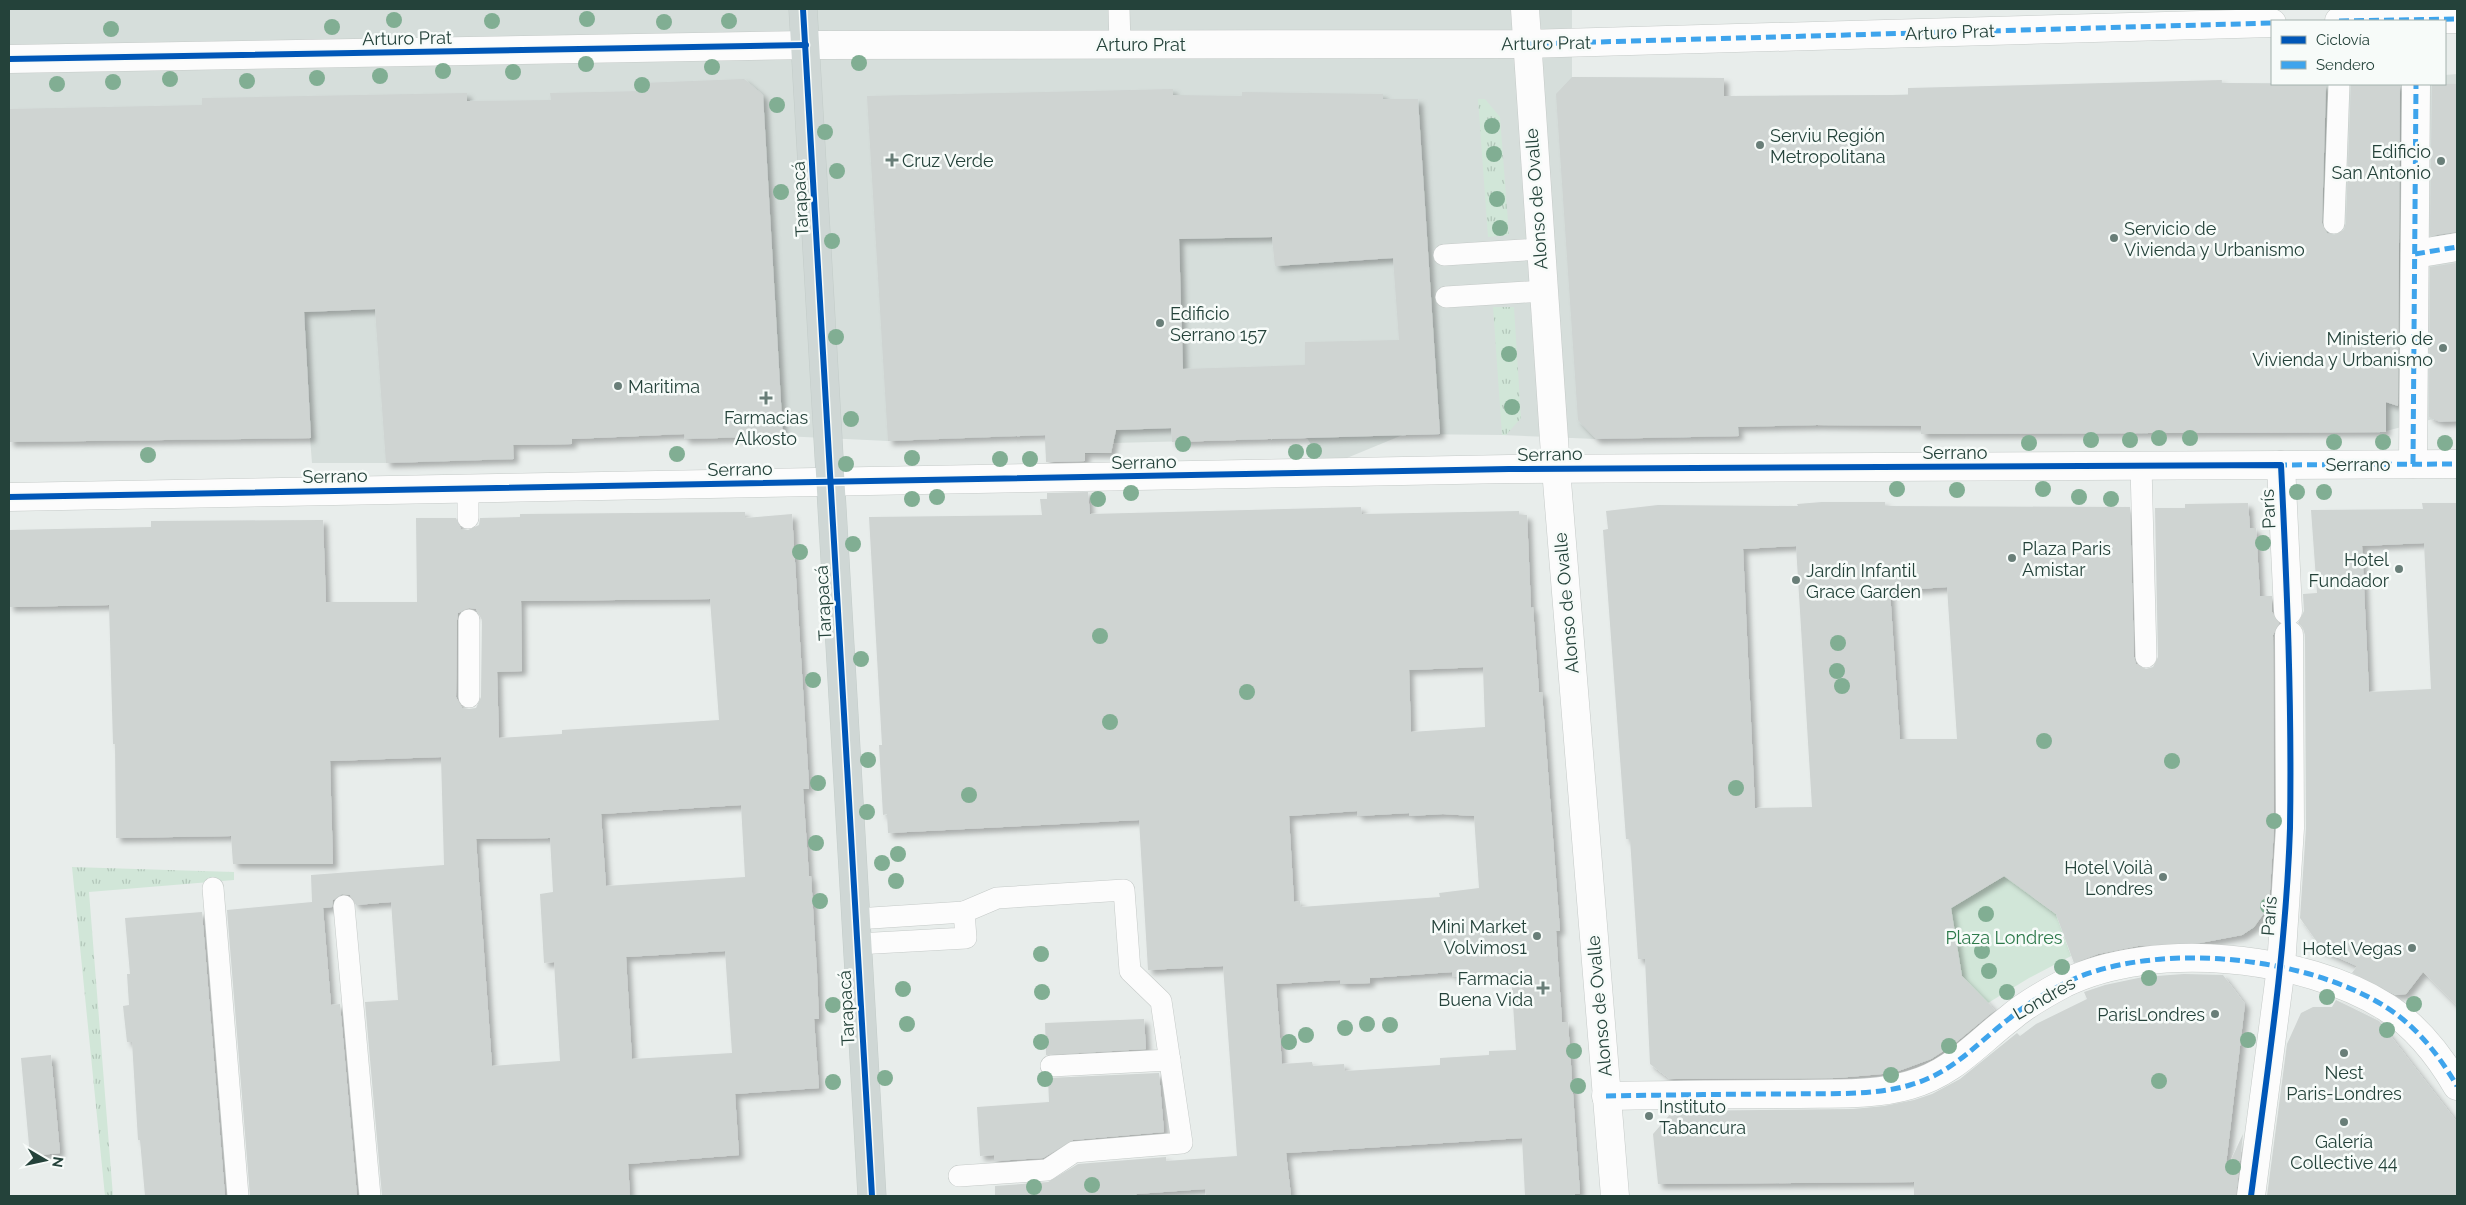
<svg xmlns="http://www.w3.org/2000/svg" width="2466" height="1205" font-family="Raleway,sans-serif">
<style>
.built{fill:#d6dedb}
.grass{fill:url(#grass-tufts)}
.park{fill:#d1e6d8}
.building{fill:#cfd4d2;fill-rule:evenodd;filter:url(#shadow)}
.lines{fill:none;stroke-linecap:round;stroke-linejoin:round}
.service-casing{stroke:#c5cac8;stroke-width:22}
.pedestrian-casing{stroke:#c5cac8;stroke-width:29}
.minor-casing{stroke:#c5cac8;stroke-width:29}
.primary-casing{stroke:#c3ccc9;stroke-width:29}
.service{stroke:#fcfcfc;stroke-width:21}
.pedestrian{stroke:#fcfcfc;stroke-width:28}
.minor{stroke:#fcfcfc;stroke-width:28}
.primary{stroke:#cfd7d5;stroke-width:28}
.quiet{stroke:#3ea4ec;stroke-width:5;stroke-dasharray:10 5;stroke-linecap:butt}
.cycleway-casing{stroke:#f7fbf9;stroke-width:9}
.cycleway{stroke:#0057b8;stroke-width:6}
.tree{fill:#81ae93}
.poi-dot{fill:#697e78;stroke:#f7fbf9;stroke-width:2}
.labels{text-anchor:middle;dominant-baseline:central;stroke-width:5;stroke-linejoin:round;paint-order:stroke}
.street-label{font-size:18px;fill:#24423a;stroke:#f7fbf9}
.poi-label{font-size:18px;fill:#24423a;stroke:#f7fbf9;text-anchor:start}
.park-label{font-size:18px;fill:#2d7a4b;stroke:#f7fbf9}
</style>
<defs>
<pattern id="grass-tufts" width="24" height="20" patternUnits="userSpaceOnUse" patternTransform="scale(1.25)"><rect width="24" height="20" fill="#d1e6d8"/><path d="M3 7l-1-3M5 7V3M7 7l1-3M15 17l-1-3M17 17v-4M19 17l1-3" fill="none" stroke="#b3c6ba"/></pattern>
<filter id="shadow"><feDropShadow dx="4.5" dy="4.5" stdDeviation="2.5" flood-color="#0004"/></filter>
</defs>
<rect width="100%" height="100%" fill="#e8edeb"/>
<path class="built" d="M 9,9 L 1572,9 L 1572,77 L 1724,78 L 1724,96 L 1892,95 L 2222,81 L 2222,83 L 2445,84 L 2445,75 L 2457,74 L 2457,421 L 2440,422 L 2433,419 L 2386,431 L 2044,433 L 2044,429 L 1921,434 L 1921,426 L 1817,425 L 1739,427 L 1739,436 L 1596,439 L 1502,435 L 1405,434 L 1325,467 L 1307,438 L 1113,443 L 1111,453 L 1046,455 L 1045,435 L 888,441 L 783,436 L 685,439 L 684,434 L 572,438 L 572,444 L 513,443 L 514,459 L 386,463 L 312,463 L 310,438 L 9,442 Z"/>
<g class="grass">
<path d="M 1478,99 L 1485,99 L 1500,117 L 1509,235 L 1488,237 Z"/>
<path d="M 1493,307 L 1514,307 L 1521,418 L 1506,435 L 1502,435 Z"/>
<path d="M 72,867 L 234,872 L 234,880 L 89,892 L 113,1196 L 105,1196 Z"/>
</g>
<path class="park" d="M 2008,874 L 2034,898 L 2056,914 L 2071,956 L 2029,978 L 1988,1003 L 1961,975 L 1948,910 Z"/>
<g class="building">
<path d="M 1572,77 L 1724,78 L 1724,96 L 1908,95 L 1908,88 L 2222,80 L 2221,83 L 2326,84 L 2322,223 L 2327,233 L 2334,235 L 2344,230 L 2346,223 L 2351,84 L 2400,84 L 2398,406 L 2386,402 L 2386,432 L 1921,434 L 1921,426 L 1817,425 L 1738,427 L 1739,436 L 1596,439 L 1578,420 L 1556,94 Z"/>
<path d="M 744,79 L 763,95 L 783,436 L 685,439 L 684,434 L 572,439 L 572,444 L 513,445 L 514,459 L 386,463 L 375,309 L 304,312 L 311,438 L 9,442 L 9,109 L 202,105 L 202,98 L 467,93 L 467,101 L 551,100 L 550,93 L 643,91 L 642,83 Z"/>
<path d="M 2432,84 L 2457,84 L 2457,232 L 2430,236 Z"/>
<path d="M 1173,89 L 1173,95 L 1242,96 L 1242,92 L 1383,94 L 1383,99 L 1418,99 L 1440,434 L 1172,442 L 1171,428 L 1116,430 L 1111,453 L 1085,453 L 1085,461 L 1046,462 L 1045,435 L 888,441 L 867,96 ZM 1272,237 L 1275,266 L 1393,258 L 1399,340 L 1305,342 L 1305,365 L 1183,369 L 1179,239 Z"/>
<path d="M 2457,263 L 2457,421 L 2440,422 L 2429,417 L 2430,267 Z"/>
<path d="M 1088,492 L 1090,514 L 1361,507 L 1362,514 L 1519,511 L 1519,515 L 1527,515 L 1531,608 L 1533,607 L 1539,692 L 1542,692 L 1560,931 L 1556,931 L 1562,1022 L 1568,1022 L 1580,1194 L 1575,1194 L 1575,1196 L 1525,1196 L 1522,1138 L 1286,1153 L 1291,1196 L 1206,1196 L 1205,1189 L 1136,1194 L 1137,1196 L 995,1196 L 995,1186 L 1048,1182 L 1078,1164 L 1166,1157 L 1166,1161 L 1237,1156 L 1223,966 L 1148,970 L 1139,820 L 888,833 L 887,814 L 883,815 L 879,745 L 882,745 L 869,517 L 1042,515 L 1040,499 L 1047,499 L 1047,493 ZM 1483,667 L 1485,727 L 1411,732 L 1409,670 ZM 1357,811 L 1358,816 L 1409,813 L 1409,816 L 1443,814 L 1474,816 L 1479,888 L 1439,893 L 1440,897 L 1301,907 L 1300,901 L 1294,902 L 1289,816 ZM 1452,972 L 1452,977 L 1511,973 L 1516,1050 L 1489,1051 L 1489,1055 L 1440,1058 L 1440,1065 L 1345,1071 L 1344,1064 L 1313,1066 L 1312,1062 L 1282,1064 L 1276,984 L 1340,980 L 1341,984 L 1370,983 L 1370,978 Z"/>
<path d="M 1822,502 L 1885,502 L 1885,506 L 2130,507 L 2134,657 L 2136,664 L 2146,669 L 2153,667 L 2158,657 L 2155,508 L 2185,508 L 2185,504 L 2248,503 L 2250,528 L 2256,528 L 2260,596 L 2272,596 L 2272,612 L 2279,623 L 2273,635 L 2274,828 L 2269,906 L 2254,927 L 2242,935 L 2200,943 L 2138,946 L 2098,954 L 2074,963 L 2056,914 L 2004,876 L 1951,908 L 1962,976 L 1995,1010 L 1954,1044 L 1931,1059 L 1893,1073 L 1837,1078 L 1670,1079 L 1650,1064 L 1645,959 L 1638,959 L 1630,839 L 1626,839 L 1603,530 L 1608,529 L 1606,511 L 1658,505 L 1798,506 L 1797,504 ZM 1796,546 L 1812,807 L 1755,808 L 1743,549 ZM 1947,587 L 1957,739 L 1900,739 L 1890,591 Z"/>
<path d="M 2422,503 L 2457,503 L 2457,1006 L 2423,972 L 2406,994 L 2396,995 L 2352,973 L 2357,966 L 2316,948 L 2317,942 L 2300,918 L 2306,828 L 2305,635 L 2303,628 L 2298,623 L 2304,611 L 2303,594 L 2317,593 L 2311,510 L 2423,509 ZM 2424,543 L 2431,689 L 2369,692 L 2362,546 Z"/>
<path d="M 745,512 L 745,518 L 792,514 L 809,785 L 809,789 L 803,789 L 809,876 L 811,876 L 817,973 L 819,1019 L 814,1019 L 819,1088 L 735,1094 L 739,1155 L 628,1164 L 630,1196 L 382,1196 L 365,1002 L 398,1000 L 391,902 L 356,905 L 350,895 L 342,894 L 333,900 L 332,907 L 323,908 L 331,1005 L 340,1004 L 357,1196 L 250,1196 L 227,910 L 312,902 L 311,875 L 444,865 L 441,757 L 330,761 L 333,864 L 233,864 L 231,836 L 116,838 L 115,744 L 113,744 L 109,605 L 9,607 L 9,530 L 151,527 L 151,521 L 323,520 L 326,602 L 417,602 L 416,518 L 456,518 L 461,529 L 468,530 L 479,525 L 480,518 L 520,517 L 520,514 ZM 710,599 L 719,720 L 562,730 L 562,734 L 499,738 L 497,672 L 522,671 L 521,601 ZM 469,608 L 476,609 L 482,620 L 481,697 L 476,708 L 469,709 L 462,708 L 456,697 L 457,620 L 458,613 ZM 741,805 L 745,877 L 606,886 L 601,814 ZM 550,838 L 553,892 L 540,894 L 544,963 L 554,962 L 560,1061 L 492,1066 L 476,839 ZM 725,951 L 732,1053 L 632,1059 L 626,957 Z"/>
<path d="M 202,912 L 225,1196 L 145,1196 L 140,1140 L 138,1140 L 132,1042 L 127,1042 L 123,1006 L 129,1005 L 127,974 L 130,974 L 125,918 Z"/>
<path d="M 2184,974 L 2223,975 L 2245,1004 L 2225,1173 L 2243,1134 L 2236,1196 L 1914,1196 L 1914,1182 L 1658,1184 L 1653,1134 L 1673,1111 L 1853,1109 L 1884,1106 L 1914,1100 L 1932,1094 L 1960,1079 L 2017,1033 L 2020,1036 L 2036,1024 L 2087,999 L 2084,992 L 2105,985 L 2143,977 Z"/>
<path d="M 2336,1000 L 2379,1021 L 2457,1122 L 2457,1196 L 2267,1196 L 2287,1044 L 2301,1013 L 2313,1007 L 2332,1007 Z"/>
<path d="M 1144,1019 L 1146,1049 L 1046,1055 L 1045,1023 Z"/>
<path d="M 51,1055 L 60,1153 L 30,1156 L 21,1058 Z"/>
<path d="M 1159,1073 L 1164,1132 L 1073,1140 L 1043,1158 L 994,1161 L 994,1155 L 980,1156 L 977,1107 L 1049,1102 L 1048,1078 Z"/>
</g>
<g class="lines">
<g class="service-casing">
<g id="service">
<path d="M 1119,9 L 1120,45"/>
<path d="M 2334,223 L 2339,84"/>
<path d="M 1444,255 L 1540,249"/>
<path d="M 1446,297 L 1543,291"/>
<path d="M 2141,466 L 2146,657"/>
<path d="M 468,489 L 468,518"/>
<path d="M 469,620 L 469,697"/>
<path d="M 213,888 L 238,1196"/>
<path d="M 344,906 L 370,1196"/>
<path d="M 856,919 L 964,912"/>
<path d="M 857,944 L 966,938 L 964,912 L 997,898 L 1124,890 L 1130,971 L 1161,1001 L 1182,1143 L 1074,1152 L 1047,1170 L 959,1176"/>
<path d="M 1051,1066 L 1170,1060"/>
</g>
</g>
<g class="pedestrian-casing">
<g id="pedestrian">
<path d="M 2417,21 L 2417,19 L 2457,19"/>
<path d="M 2415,254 L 2457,247"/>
<path d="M 2413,464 L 2416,84"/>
<path d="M 2281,465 L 2457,464"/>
</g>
</g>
<g class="minor-casing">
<g id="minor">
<path d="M 1525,9 L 1556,469 L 1615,1196"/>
<path d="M 2339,21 L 2417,19"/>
<path d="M 9,59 L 806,45 L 1526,44 L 2272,23"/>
<path d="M 9,497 L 1509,469 L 2281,465 L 2288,611"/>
<path d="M 1606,1096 C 1669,1095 1731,1094 1794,1094 C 1832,1093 1873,1096 1910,1085 C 1953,1073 1976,1044 2010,1018 C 2026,1004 2046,993 2065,983 C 2153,940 2304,955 2386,1007 C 2416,1026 2439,1055 2457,1086"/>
<path d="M 2251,1196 L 2281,967 L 2290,828 L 2289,635"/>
</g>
</g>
<g class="primary-casing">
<path id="primary" d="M 803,9 L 872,1196"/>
</g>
<use href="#service" class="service"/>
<use href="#pedestrian" class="pedestrian"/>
<use href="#minor" class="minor"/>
<use href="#primary" class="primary"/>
<g class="quiet">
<path d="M 2339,21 L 2457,19"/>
<path d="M 1526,44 L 2272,23"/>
<path d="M 2415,254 L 2457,247"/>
<path d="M 2413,464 L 2416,84"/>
<path d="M 2277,465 L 2457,464"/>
<path d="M 1606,1096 C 1669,1095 1731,1094 1794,1094 C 1832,1093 1873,1096 1910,1085 C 1953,1073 1976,1044 2010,1018 C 2026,1004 2046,993 2065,983 C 2153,940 2304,955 2386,1007 C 2416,1026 2439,1055 2457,1086"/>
</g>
<g class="cycleway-casing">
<g id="cycleway">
<path d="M 803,9 L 872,1196"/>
<path d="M 9,59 L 806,45"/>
<path d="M 9,497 L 1509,469 L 2281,465 C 2287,585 2292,706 2290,828 C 2286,951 2267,1074 2251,1196"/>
</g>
</g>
<use href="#cycleway" class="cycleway"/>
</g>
<g class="tree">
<circle cx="587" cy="19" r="8"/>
<circle cx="394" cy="20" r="8"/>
<circle cx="492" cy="21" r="8"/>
<circle cx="729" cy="21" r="8"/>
<circle cx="664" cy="22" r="8"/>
<circle cx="332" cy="27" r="8"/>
<circle cx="111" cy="29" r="8"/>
<circle cx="859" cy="63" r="8"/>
<circle cx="586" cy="64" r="8"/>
<circle cx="712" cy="67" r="8"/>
<circle cx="443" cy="71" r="8"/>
<circle cx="513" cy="72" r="8"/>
<circle cx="380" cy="76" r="8"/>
<circle cx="317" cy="78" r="8"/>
<circle cx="170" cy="79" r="8"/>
<circle cx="247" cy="81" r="8"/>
<circle cx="113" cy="82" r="8"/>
<circle cx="57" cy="84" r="8"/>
<circle cx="642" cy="85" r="8"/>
<circle cx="777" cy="105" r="8"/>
<circle cx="1492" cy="126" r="8"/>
<circle cx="825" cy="132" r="8"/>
<circle cx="1494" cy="154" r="8"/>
<circle cx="837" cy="171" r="8"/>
<circle cx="781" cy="192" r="8"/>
<circle cx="1497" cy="199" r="8"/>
<circle cx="1500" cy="228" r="8"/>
<circle cx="832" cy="241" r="8"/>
<circle cx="836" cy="337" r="8"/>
<circle cx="1509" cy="354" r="8"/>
<circle cx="1512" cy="407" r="8"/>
<circle cx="851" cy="419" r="8"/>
<circle cx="2159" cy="438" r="8"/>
<circle cx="2190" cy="438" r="8"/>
<circle cx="2091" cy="440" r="8"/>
<circle cx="2130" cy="440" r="8"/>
<circle cx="2334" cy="442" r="8"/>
<circle cx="2383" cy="442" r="8"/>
<circle cx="2029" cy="443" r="8"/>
<circle cx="2445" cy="443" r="8"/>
<circle cx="1183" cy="444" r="8"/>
<circle cx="1314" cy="451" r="8"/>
<circle cx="1296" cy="452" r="8"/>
<circle cx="677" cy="454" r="8"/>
<circle cx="148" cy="455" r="8"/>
<circle cx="912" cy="458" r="8"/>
<circle cx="1000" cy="459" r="8"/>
<circle cx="1030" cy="459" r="8"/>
<circle cx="846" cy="464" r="8"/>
<circle cx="1897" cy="489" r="8"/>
<circle cx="2043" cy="489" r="8"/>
<circle cx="1957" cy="490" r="8"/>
<circle cx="2297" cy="492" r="8"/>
<circle cx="2324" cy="492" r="8"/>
<circle cx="1131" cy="493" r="8"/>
<circle cx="937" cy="497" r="8"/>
<circle cx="2079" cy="497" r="8"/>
<circle cx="912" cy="499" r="8"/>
<circle cx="1098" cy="499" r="8"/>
<circle cx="2111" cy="499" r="8"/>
<circle cx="2263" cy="543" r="8"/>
<circle cx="853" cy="544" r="8"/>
<circle cx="800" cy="552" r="8"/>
<circle cx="1100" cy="636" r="8"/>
<circle cx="1838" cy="643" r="8"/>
<circle cx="861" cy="659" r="8"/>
<circle cx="1837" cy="671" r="8"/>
<circle cx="813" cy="680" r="8"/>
<circle cx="1842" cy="686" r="8"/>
<circle cx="1247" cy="692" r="8"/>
<circle cx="1110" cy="722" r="8"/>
<circle cx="2044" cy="741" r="8"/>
<circle cx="868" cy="760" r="8"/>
<circle cx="2172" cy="761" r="8"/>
<circle cx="818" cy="783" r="8"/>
<circle cx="1736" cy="788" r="8"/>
<circle cx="969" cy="795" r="8"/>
<circle cx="867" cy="812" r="8"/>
<circle cx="2274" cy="821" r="8"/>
<circle cx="816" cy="843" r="8"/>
<circle cx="898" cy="854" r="8"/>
<circle cx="882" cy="863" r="8"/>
<circle cx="896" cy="881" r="8"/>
<circle cx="820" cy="901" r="8"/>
<circle cx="2268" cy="906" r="8"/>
<circle cx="1986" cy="914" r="8"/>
<circle cx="1982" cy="951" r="8"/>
<circle cx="1041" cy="954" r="8"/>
<circle cx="2062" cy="967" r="8"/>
<circle cx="1989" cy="971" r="8"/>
<circle cx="2149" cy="978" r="8"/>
<circle cx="903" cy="989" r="8"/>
<circle cx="1042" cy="992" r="8"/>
<circle cx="2007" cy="992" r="8"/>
<circle cx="2327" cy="997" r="8"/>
<circle cx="2414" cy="1004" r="8"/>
<circle cx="833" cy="1005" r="8"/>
<circle cx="907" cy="1024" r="8"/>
<circle cx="1367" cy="1024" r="8"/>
<circle cx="1390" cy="1025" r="8"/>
<circle cx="1345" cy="1028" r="8"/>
<circle cx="2387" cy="1030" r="8"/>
<circle cx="1306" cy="1035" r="8"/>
<circle cx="2248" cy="1040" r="8"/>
<circle cx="1041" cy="1042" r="8"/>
<circle cx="1289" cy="1042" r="8"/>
<circle cx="1949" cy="1046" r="8"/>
<circle cx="1574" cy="1051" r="8"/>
<circle cx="1891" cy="1075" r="8"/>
<circle cx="885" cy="1078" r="8"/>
<circle cx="1045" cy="1079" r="8"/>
<circle cx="2159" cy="1081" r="8"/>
<circle cx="833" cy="1082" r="8"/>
<circle cx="1578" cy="1086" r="8"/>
<circle cx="2233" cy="1167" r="8"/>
<circle cx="1092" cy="1185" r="8"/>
<circle cx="1034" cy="1187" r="8"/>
</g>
<g class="poi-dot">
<circle cx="1760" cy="145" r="5"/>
<path d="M889.5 152.5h5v5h5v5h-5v5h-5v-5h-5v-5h5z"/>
<circle cx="2441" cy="161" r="5"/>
<circle cx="2114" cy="238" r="5"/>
<circle cx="1160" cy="323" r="5"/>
<circle cx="2443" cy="348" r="5"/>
<circle cx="618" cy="386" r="5"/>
<path d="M763.5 390.5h5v5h5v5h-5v5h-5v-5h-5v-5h5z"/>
<circle cx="2012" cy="558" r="5"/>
<circle cx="2399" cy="569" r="5"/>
<circle cx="1796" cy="580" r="5"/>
<circle cx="2163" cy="877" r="5"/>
<circle cx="1537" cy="936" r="5"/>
<circle cx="2412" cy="948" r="5"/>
<path d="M1540.5 980.5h5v5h5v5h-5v5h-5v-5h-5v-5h5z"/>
<circle cx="2215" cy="1014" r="5"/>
<circle cx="2344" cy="1053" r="5"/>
<circle cx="1649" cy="1116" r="5"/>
<circle cx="2344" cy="1122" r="5"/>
</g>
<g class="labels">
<g class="street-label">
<text transform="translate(1950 32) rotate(-2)">Arturo Prat</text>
<text transform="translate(407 38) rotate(-1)">Arturo Prat</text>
<text transform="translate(1546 43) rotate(-1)">Arturo Prat</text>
<text x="1141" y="44">Arturo Prat</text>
<text transform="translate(800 199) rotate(-93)">Tarapacá</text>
<text transform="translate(1536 199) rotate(-94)">Alonso de Ovalle</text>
<text x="1955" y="452">Serrano</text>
<text transform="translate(1550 454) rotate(-1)">Serrano</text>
<text transform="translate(1144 462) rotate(-1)">Serrano</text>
<text x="2358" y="464">Serrano</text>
<text transform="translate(740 469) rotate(-1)">Serrano</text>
<text transform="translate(335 476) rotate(-1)">Serrano</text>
<text transform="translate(2268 509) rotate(-93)">París</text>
<text transform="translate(823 603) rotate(-93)">Tarapacá</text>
<text transform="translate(1566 603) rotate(-95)">Alonso de Ovalle</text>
<text transform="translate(2269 916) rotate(-86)">París</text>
<text transform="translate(2044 998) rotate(-30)">Londres</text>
<text transform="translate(1599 1006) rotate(-95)">Alonso de Ovalle</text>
<text transform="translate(846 1008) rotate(-93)">Tarapacá</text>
</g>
<g class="poi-label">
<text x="1770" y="135">Serviu Región<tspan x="1770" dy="21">Metropolitana</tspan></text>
<text x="2431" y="151" text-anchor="end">Edificio<tspan x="2431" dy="21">San Antonio</tspan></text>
<text x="902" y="160">Cruz Verde</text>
<text x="2124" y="228">Servicio de<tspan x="2124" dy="21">Vivienda y Urbanismo</tspan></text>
<text x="1170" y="313">Edificio<tspan x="1170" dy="21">Serrano 157</tspan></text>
<text x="2433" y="338" text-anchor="end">Ministerio de<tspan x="2433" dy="21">Vivienda y Urbanismo</tspan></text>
<text x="628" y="386">Maritima</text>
<text x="766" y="417" text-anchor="middle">Farmacias<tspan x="766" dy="21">Alkosto</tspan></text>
<text x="2022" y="548">Plaza Paris<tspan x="2022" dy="21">Amistar</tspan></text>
<text x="2389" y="559" text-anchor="end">Hotel<tspan x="2389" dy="21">Fundador</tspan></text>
<text x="1806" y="570">Jardín Infantil<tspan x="1806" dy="21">Grace Garden</tspan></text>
<text x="2153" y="867" text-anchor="end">Hotel Voilà<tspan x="2153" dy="21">Londres</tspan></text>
<text x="1527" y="926" text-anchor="end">Mini Market<tspan x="1527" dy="21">Volvimos1</tspan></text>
<text x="2402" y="948" text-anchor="end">Hotel Vegas</text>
<text x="1533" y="978" text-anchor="end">Farmacia<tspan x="1533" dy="21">Buena Vida</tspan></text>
<text x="2205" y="1014" text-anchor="end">ParisLondres</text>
<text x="2344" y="1072" text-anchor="middle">Nest<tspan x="2344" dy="21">Paris-Londres</tspan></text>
<text x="1659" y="1106">Instituto<tspan x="1659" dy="21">Tabancura</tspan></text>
<text x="2344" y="1141" text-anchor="middle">Galería<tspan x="2344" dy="21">Collective 44</tspan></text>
</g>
<g class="park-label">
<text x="2004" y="937">Plaza Londres</text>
</g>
</g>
<rect width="2466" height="1205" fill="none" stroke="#24423a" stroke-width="20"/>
<rect x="2271" y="20" width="175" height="65" fill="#f7fbf9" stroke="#a3b1ad"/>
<rect x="2281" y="36" width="25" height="8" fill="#0057b8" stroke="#a3b1ad"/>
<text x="2316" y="45" font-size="15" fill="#24423a">Ciclovía</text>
<rect x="2281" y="61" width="25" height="8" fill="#3ea4ec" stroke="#a3b1ad"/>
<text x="2316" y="70" font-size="15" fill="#24423a">Sendero</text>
<g transform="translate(45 1160) rotate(99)" stroke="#f7fbf9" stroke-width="4" paint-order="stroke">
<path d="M0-4L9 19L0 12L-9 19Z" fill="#24423a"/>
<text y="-8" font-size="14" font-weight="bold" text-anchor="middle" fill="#24423a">N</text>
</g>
</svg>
